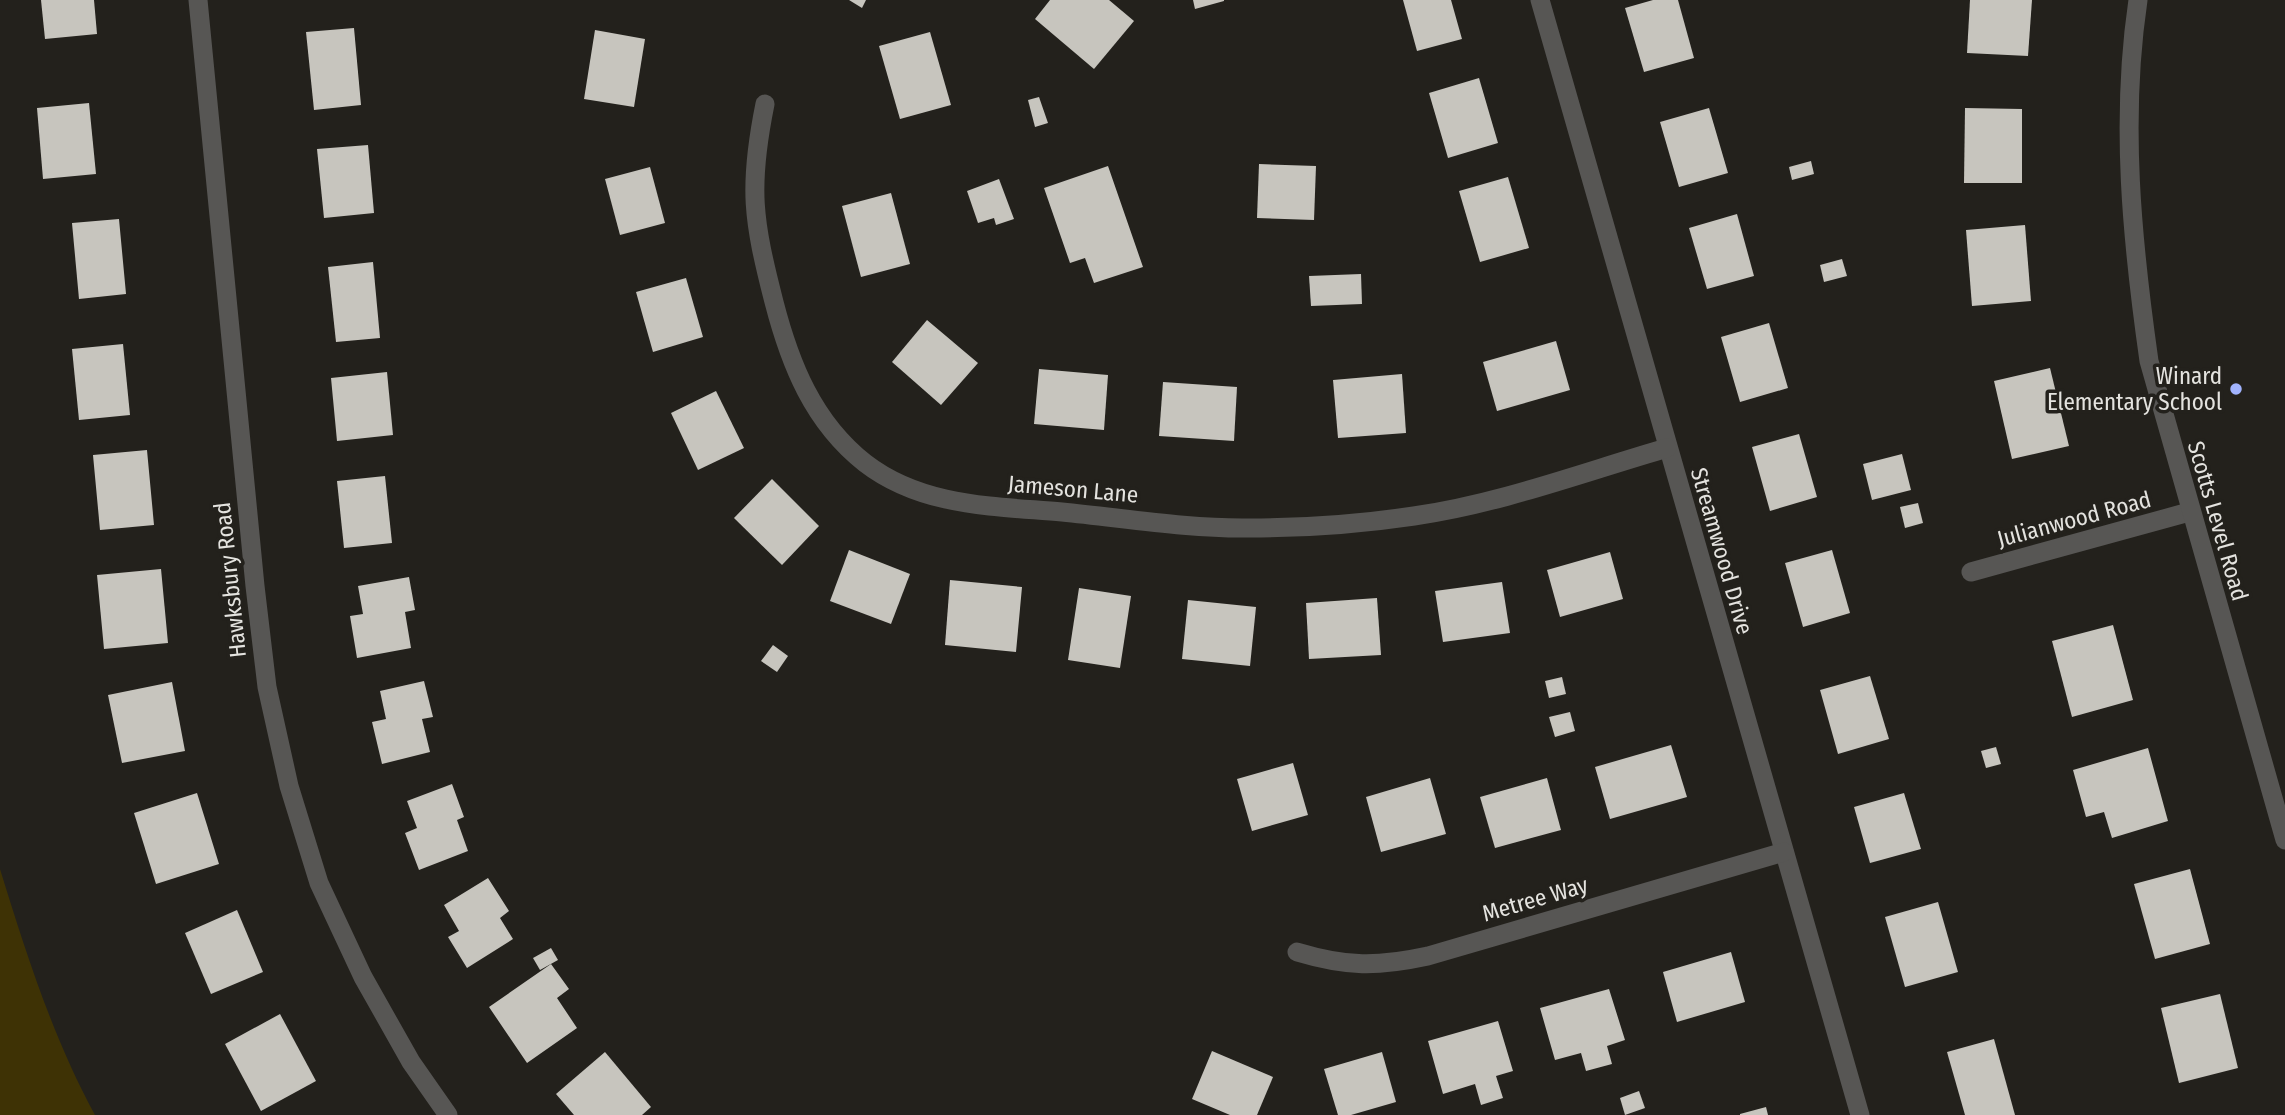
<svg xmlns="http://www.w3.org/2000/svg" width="2285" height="1115" font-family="'Fira Sans Condensed',sans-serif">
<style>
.green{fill:#3e3205}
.building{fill:#c7c5be}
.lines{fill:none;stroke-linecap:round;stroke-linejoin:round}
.minor{stroke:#575654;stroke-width:19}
.tertiary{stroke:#575654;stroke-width:19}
.poi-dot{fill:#a1b3fd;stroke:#23211c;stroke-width:2.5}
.labels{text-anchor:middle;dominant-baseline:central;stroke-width:7;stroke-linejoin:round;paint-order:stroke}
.poi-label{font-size:23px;fill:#e4e3df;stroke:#23211c;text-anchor:end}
.street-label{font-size:23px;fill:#e4e3df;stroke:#23211c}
</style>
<rect width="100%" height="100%" fill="#23211c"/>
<path class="green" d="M 0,869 C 26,953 53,1038 95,1115 L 0,1115 Z"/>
<g class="building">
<path d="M 41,0 L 94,0 L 97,34 L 45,39 Z"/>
<path d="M 849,0 L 866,0 L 862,8 Z"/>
<path d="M 1050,0 L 1109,0 L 1134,21 L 1094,69 L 1035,19 Z"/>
<path d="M 1193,0 L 1224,0 L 1224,1 L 1195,9 Z"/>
<path d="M 1403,0 L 1451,0 L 1462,39 L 1417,51 Z"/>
<path d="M 1653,0 L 1678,0 L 1694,58 L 1644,72 L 1625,8 Z"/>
<path d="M 1970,0 L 2032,0 L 2028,56 L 1967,53 Z"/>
<path d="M 354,28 L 361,105 L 314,110 L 306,32 Z"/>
<path d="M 595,30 L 645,39 L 634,107 L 584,99 Z"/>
<path d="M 930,32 L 951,105 L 900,119 L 879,46 Z"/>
<path d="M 1479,78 L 1498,143 L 1448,158 L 1429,93 Z"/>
<path d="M 1039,97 L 1048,123 L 1035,127 L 1028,100 Z"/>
<path d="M 89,103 L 96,174 L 43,179 L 37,108 Z"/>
<path d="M 1709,108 L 1728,173 L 1679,187 L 1660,122 Z"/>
<path d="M 1965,108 L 2022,109 L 2022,183 L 1964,183 Z"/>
<path d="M 368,145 L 374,213 L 324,218 L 317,149 Z"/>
<path d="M 1811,161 L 1814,174 L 1792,180 L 1789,167 Z"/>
<path d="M 1259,164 L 1316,166 L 1314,220 L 1257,218 Z"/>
<path d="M 1108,166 L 1143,267 L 1094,283 L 1085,258 L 1070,263 L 1044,188 Z"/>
<path d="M 650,167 L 665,223 L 620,235 L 605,179 Z"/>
<path d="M 1508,177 L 1529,248 L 1480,262 L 1459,191 Z"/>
<path d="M 999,179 L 1014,219 L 996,225 L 994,218 L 978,223 L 967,191 Z"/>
<path d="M 891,193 L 910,264 L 861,277 L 842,206 Z"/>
<path d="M 1737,214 L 1754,276 L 1707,289 L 1689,228 Z"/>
<path d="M 119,219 L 126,294 L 79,299 L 72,223 Z"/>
<path d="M 2025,225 L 2031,301 L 1972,306 L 1966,230 Z"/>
<path d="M 1842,259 L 1847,276 L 1824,282 L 1820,265 Z"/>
<path d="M 373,262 L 380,338 L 336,342 L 328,267 Z"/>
<path d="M 1361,274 L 1362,304 L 1311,306 L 1309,276 Z"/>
<path d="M 686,278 L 703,337 L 653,352 L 636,292 Z"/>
<path d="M 927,320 L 978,363 L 941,405 L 892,362 Z"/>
<path d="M 1769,323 L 1788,388 L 1740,402 L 1721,337 Z"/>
<path d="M 1556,341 L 1570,390 L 1497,411 L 1483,362 Z"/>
<path d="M 123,344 L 130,415 L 79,420 L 72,349 Z"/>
<path d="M 2050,368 L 2069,446 L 2012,459 L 1994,381 Z"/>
<path d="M 1039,369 L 1108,375 L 1104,430 L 1034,424 Z"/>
<path d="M 387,372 L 393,435 L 337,441 L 331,378 Z"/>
<path d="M 1402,374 L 1406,433 L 1338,438 L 1333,380 Z"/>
<path d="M 1163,382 L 1237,387 L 1234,441 L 1159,436 Z"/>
<path d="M 716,391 L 744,448 L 698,470 L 671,413 Z"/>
<path d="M 1799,434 L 1817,497 L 1770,511 L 1752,447 Z"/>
<path d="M 147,450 L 154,525 L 100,530 L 93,455 Z"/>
<path d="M 1902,454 L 1911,490 L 1872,500 L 1863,464 Z"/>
<path d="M 385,476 L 392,543 L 344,548 L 337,481 Z"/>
<path d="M 772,479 L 819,526 L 782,565 L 734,518 Z"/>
<path d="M 1918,503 L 1923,523 L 1905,528 L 1900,507 Z"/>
<path d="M 849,550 L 910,574 L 891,624 L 830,601 Z"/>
<path d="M 1832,550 L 1850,613 L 1803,627 L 1785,563 Z"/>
<path d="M 1610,552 L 1623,599 L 1560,617 L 1547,570 Z"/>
<path d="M 161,569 L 168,643 L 104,649 L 97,575 Z"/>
<path d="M 409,577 L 415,610 L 405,612 L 411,648 L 357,658 L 350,616 L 363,614 L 358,586 Z"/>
<path d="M 950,580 L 1022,587 L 1016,652 L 945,645 Z"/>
<path d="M 1502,582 L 1510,633 L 1443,642 L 1435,591 Z"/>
<path d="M 1079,588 L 1131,596 L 1120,668 L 1068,660 Z"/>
<path d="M 1377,598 L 1381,655 L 1309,659 L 1306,603 Z"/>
<path d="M 1188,600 L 1256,607 L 1250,666 L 1182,659 Z"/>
<path d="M 2113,625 L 2133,700 L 2072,717 L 2052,641 Z"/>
<path d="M 773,645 L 788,656 L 777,672 L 761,661 Z"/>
<path d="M 1870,676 L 1889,739 L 1838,754 L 1820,690 Z"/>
<path d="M 1562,677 L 1566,694 L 1549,698 L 1545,681 Z"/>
<path d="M 424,681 L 433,717 L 422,719 L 430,752 L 382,764 L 372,722 L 386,719 L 380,691 Z"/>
<path d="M 172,682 L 185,751 L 122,763 L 108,695 Z"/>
<path d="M 1570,712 L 1575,731 L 1555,737 L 1549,717 Z"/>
<path d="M 1671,745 L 1687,797 L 1610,819 L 1595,767 Z"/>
<path d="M 1996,747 L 2001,764 L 1986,768 L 1981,751 Z"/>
<path d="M 2148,748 L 2168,821 L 2112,838 L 2104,812 L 2086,817 L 2073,770 Z"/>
<path d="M 1293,763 L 1308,815 L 1252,831 L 1237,779 Z"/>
<path d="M 1430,778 L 1446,834 L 1381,852 L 1366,797 Z"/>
<path d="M 1547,778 L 1561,830 L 1495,848 L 1480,797 Z"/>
<path d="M 452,784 L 464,817 L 457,820 L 468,851 L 419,870 L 405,833 L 417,828 L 407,801 Z"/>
<path d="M 197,793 L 219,864 L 156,884 L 134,813 Z"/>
<path d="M 1904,793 L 1921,849 L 1870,863 L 1854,807 Z"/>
<path d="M 2190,869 L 2210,944 L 2155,959 L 2134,884 Z"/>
<path d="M 488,878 L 509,911 L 500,918 L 513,939 L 467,968 L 448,937 L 459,931 L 444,905 Z"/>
<path d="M 1938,902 L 1958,972 L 1905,987 L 1885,917 Z"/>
<path d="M 237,910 L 263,972 L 211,994 L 185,933 Z"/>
<path d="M 551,948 L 558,960 L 540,970 L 533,958 Z"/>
<path d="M 1731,952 L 1745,1002 L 1677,1022 L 1663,972 Z"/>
<path d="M 551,964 L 569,989 L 557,998 L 577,1028 L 527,1063 L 489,1007 Z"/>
<path d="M 1609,989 L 1625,1040 L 1607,1046 L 1612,1064 L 1586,1071 L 1581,1053 L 1555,1060 L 1540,1008 Z"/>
<path d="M 2220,994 L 2238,1068 L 2179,1083 L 2161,1008 Z"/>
<path d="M 280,1014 L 316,1081 L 261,1111 L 225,1044 Z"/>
<path d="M 1498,1021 L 1513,1071 L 1496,1076 L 1503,1098 L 1481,1105 L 1475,1084 L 1443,1094 L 1428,1041 Z"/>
<path d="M 1994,1039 L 2015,1115 L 1965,1115 L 1947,1052 Z"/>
<path d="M 1212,1051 L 1273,1077 L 1257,1115 L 1230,1115 L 1192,1099 Z"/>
<path d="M 605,1052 L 651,1107 L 642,1115 L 574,1115 L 556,1094 Z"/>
<path d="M 1382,1052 L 1396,1102 L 1351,1115 L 1338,1115 L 1324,1069 Z"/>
<path d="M 1639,1091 L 1645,1108 L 1625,1115 L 1620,1098 Z"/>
<path d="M 1766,1107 L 1768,1115 L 1740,1115 L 1740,1114 Z"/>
</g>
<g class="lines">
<g class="minor">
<path d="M 198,0 L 255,586 L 267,687 L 289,786 L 319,883 L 363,977 L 411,1062 L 448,1115"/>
<path d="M 1540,0 L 1860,1115"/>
<path d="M 765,104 C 748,188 753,220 774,302 C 790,364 813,422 865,463 C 922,507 993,506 1062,512 C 1124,518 1188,529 1250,528 C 1305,528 1360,524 1414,516 C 1499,504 1584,472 1667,448"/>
<path d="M 1971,572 L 2189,512"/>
<path d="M 1297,952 C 1347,967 1377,967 1428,956 L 1784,852"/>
</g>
<path class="tertiary" d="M 2138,0 C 2120,121 2132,241 2149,361 L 2285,840"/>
</g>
<circle class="poi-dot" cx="2236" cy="389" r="7"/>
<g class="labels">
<g class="poi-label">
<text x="2222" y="376">Winard<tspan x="2222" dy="26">Elementary School</tspan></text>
</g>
<g class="street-label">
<text transform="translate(1073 489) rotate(5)">Jameson Lane</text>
<text transform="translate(2074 519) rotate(-15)">Julianwood Road</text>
<text transform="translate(2218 521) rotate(74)">Scotts Level Road</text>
<text transform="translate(1722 551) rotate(74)">Streamwood Drive</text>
<text transform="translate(230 580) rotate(-96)">Hawksbury Road</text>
<text transform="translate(1535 899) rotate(-16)">Metree Way</text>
</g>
</g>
</svg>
